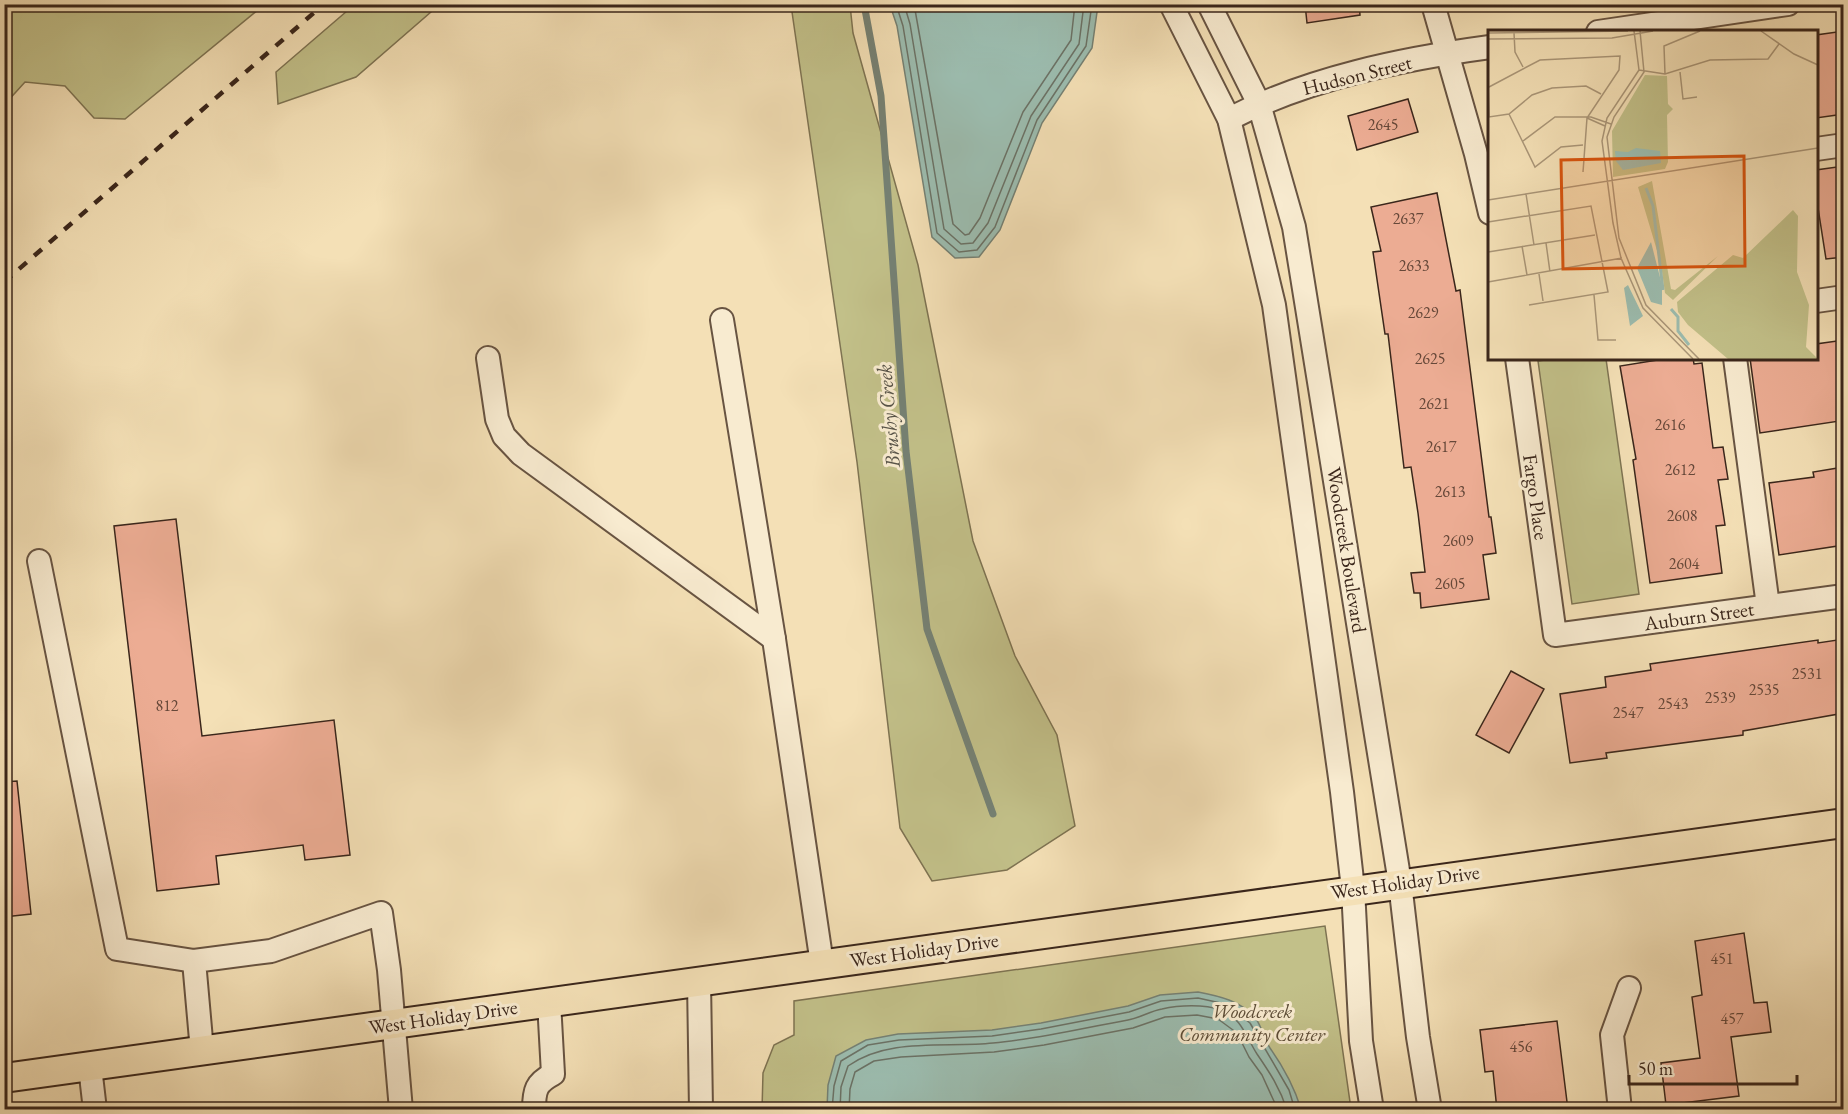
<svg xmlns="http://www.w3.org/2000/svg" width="1848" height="1114" font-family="'EB Garamond',serif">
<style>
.green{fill:#c2c089;stroke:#7e7352;stroke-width:1.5}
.water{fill:#9cbdb0;stroke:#758174;stroke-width:1.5}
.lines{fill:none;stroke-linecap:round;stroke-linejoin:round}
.shore{stroke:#6b7266;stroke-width:1.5}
.stream{stroke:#758174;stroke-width:7}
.building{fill:#ecac93;stroke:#3a261b;stroke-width:1.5}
.minor-casing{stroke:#685442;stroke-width:26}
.major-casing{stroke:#3a261b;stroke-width:32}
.minor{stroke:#f8ebd0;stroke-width:22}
.major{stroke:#f4e0b6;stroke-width:28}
.rail{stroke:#3a261b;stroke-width:4.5;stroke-dasharray:10 10;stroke-linecap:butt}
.labels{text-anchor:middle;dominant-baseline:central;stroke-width:6;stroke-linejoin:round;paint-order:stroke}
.number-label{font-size:16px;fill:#664839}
.street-label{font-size:20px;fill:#3a261b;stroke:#f8ebd0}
.park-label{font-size:20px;font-style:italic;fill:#5c4c36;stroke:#f8ebd0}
.water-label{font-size:21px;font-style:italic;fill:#575348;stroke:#f8ebd0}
.inset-river{fill:none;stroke:#9cbdb0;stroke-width:3}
.inset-road{fill:none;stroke:#aa9678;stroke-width:1.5}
.view{fill:#d7540e;fill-opacity:0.15;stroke:#d7540e;stroke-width:3}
.inset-edge{fill:none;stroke:#3a261b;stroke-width:3}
</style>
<rect width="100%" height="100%" fill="#f4e0b6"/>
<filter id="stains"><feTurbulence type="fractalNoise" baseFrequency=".00333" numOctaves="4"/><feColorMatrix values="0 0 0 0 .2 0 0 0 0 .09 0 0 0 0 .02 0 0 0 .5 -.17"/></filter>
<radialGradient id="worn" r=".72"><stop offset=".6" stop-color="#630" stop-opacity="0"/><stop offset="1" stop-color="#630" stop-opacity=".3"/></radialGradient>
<g class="green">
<path d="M 5,4 L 264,4 L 264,5 L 125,119 L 94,118 L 65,86 L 25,82 L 5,104 Z"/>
<path d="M 354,5 L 439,5 L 356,77 L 278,104 L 276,72 Z"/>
<path d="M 791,5 L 850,5 L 853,33 L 918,265 L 973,541 L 1015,656 L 1057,735 L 1075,826 L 1007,870 L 932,881 L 900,828 L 857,462 Z"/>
<path d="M 1558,358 L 1606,359 L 1639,594 L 1572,604 L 1538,361 Z"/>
<path d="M 1325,926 L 1351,1109 L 762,1110 L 763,1073 L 774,1045 L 794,1035 L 794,1001 Z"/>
</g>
<g class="water">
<path d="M 890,5 L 1098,5 L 1092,48 L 1042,123 L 1000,230 L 979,257 L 955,258 L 932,237 L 897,26 Z"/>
<path d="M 1198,992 C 1219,996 1242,1001 1256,1019 C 1262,1027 1264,1039 1270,1048 C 1284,1068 1294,1086 1301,1109 L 827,1109 L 828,1085 L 836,1056 L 866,1040 L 898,1034 L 992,1030 L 1041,1023 L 1128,1006 L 1160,995 Z"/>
</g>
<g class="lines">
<g class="shore">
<path d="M 896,4 L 903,26 L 937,233 L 959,252 L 977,250 L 995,227 L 1037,120 L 1086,46 L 1092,4"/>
<path d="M 904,4 L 910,24 L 944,229 L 961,244 L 973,243 L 988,223 L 1031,116 L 1079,44 L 1084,4"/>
<path d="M 914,4 L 953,224 L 965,235 L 969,234 L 980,218 L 1023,112 L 1071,40 L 1075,4"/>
<path d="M 832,1110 L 834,1086 L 841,1061 L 868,1045 L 899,1040 L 992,1036 L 1041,1029 L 1129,1012 L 1161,1001 L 1198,998 L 1225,1004 L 1250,1023 L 1289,1090 L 1295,1110"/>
<path d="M 840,1110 L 841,1087 L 848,1066 C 888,1037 946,1048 993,1043 C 1039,1039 1083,1028 1128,1020 C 1140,1018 1150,1011 1162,1009 C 1179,1005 1204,1004 1221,1010 C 1242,1018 1246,1037 1257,1054 C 1270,1073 1280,1088 1287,1110"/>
<path d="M 849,1110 L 850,1089 L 855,1072 L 874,1061 L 901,1057 L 994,1052 L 1044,1045 L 1133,1028 L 1165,1017 L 1197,1015 L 1218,1019 L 1237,1033 L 1249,1057 L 1262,1075 L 1278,1110"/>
</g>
<path class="stream" d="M 864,4 L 881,96 L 906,451 L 927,629 L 993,814"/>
</g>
<g class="building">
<path d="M 1305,4 L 1359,4 L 1360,15 L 1307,23 Z"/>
<path d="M 1844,31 L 1844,114 L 1816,118 L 1816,35 Z"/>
<path d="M 1408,99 L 1418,132 L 1357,150 L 1348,116 Z"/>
<path d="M 1844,166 L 1844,257 L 1826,259 L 1816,195 L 1816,170 Z"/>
<path d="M 1437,193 L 1456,291 L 1460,290 L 1489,517 L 1491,517 L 1496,553 L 1483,555 L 1489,599 L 1421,608 L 1420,593 L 1414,593 L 1411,573 L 1425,572 L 1418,513 L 1411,467 L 1404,468 L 1388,334 L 1385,334 L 1373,252 L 1381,251 L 1371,207 Z"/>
<path d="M 1844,340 L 1844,416 L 1839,416 L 1840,421 L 1760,433 L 1750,358 L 1816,358 L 1816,344 Z"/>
<path d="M 1670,358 L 1693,358 L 1694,364 L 1702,363 L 1713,448 L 1723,447 L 1728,479 L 1718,480 L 1725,525 L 1716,526 L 1722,573 L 1650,583 L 1633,460 L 1636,459 L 1620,366 Z"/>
<path d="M 1844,467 L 1844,545 L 1779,555 L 1769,483 L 1814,477 L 1813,472 Z"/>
<path d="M 176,519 L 202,736 L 334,720 L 350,855 L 305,860 L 303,845 L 216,856 L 219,884 L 157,891 L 114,526 Z"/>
<path d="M 1844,639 L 1844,713 L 1743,731 L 1743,735 L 1606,753 L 1607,758 L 1570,763 L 1560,694 L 1606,687 L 1605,677 L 1651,670 L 1650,664 L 1818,640 L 1818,643 Z"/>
<path d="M 1511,671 L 1544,689 L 1509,753 L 1476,735 Z"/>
<path d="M 17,781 L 31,914 L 4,917 L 4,782 Z"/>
<path d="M 1744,933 L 1754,1003 L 1767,1002 L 1771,1032 L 1731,1037 L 1739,1096 L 1666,1105 L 1661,1063 L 1700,1058 L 1692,997 L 1702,995 L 1695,941 Z"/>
<path d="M 1557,1021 L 1568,1110 L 1497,1110 L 1493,1071 L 1485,1072 L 1480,1030 Z"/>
</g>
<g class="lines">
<g class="minor-casing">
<g id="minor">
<path d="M 1171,4 L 1229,119 L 1274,305 L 1342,792 L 1353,889 L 1361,1041 L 1372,1110"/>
<path d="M 1209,4 L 1259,104 L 1294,227 L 1400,883 L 1418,1037 L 1430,1110"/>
<path d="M 1433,4 L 1476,154 L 1490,213"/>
<path d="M 1598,32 L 1788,4"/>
<path d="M 1229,119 C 1309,78 1401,59 1490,47"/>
<path d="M 1816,149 L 1844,145"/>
<path d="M 1816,301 L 1844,297"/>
<path d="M 722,320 L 774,639 L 822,964"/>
<path d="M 488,358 L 497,419 L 504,436 L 521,454 L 774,639"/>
<path d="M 1517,358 L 1555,635 L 1844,596"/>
<path d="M 1735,358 L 1768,606"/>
<path d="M 39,561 L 117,949 L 194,961"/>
<path d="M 699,981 L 701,1110"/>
<path d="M 202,1051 L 194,961 L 271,951 L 381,913 L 389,970 L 401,1110"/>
<path d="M 90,1067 L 95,1110"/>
<path d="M 534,1110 C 534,1090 536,1083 553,1074 L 549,1002"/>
<path d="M 1620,1110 L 1612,1035 L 1629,988"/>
</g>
</g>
<g class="major-casing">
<path id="major" d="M 4,1078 L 1844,823"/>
</g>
<use href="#minor" class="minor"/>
<use href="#major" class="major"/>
<path class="rail" d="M 4,282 L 324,4"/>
</g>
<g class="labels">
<g class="number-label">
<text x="1383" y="124">2645</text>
<text x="1408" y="218">2637</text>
<text x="1414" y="265">2633</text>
<text x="1423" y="312">2629</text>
<text x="1430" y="358">2625</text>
<text x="1434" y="403">2621</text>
<text x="1670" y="424">2616</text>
<text x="1441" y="446">2617</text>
<text x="1680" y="469">2612</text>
<text x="1450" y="491">2613</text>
<text x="1682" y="515">2608</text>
<text x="1458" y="540">2609</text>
<text x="1684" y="563">2604</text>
<text x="1450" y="583">2605</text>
<text x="1807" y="673">2531</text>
<text x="1764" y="689">2535</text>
<text x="1720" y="697">2539</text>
<text x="1673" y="703">2543</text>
<text x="167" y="705">812</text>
<text x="1628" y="712">2547</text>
<text x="1722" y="958">451</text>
<text x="1732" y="1018">457</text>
<text x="1521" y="1046">456</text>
</g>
<g class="street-label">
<text transform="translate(1357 75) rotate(-14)">Hudson Street</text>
<text transform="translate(1536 497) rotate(82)">Fargo Place</text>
<text transform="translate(1347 550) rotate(81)">Woodcreek Boulevard</text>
<text transform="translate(1699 616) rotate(-8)">Auburn Street</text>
<text transform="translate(1405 882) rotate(-8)">West Holiday Drive</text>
<text transform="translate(924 950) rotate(-8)">West Holiday Drive</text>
<text transform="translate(443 1017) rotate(-8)">West Holiday Drive</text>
</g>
<g class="park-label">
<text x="1252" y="1011">Woodcreek<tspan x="1252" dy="23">Community Center</tspan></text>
</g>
<g class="water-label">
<text transform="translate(888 416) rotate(-95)">Brushy Creek</text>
</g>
</g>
<g transform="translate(1488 30)">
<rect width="330" height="330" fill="#f4e0b6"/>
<path d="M 157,45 L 179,46 L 180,74 L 185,79 L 179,85 L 180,132 L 177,139 L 125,147 L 124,101 ZM 164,151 L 183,259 L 187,260 L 230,226 L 185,270 L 177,263 L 173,234 L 150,157 ZM 305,180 L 310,186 L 309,242 L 321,275 L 318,317 L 330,329 L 240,329 L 200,295 L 190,282 L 189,272 L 245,225 L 255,228 Z" fill="#c2c089"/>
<path d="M 148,118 L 172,121 L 173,133 L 135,140 L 128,131 L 127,121 L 140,122 ZM 163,212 L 174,255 L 174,275 L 163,272 L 149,238 ZM 140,255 L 155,286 L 142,296 L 136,258 Z" fill="#9cbdb0"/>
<path class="inset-river" d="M 158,158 L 165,176 L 175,260M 183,279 L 190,287 L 190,301 L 201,315"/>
<path class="inset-road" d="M 146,1 L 151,40 L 119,88 L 114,111 L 125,193 L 133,228 L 155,278 L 205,329M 152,1 L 156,42 L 126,87 L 119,107 L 131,208 L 158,275 L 211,329M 273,1 L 306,24 L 330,35M 0,3 L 140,1M 26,3 L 27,22 L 35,37M 0,9 L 124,8 L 165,1M 151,40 L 177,44 L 222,30 L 280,29 L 291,14M 192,42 L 195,69 L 209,67M 177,44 L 176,16 L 212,1M 0,53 L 1,87 L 21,84 L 44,65 L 64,58 L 98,56 L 113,64M 1,57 L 52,30 L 132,26 L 131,40 L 99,88 L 95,142M 21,84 L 47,137 L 73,117 L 95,115M 99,88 L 117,96M 35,111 L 67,87 L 103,87 L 123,94M 38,164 L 46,215M 0,170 L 330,118M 0,192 L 103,176 L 120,262 L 41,275M 58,213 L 62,242M 34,216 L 39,245M 0,222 L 107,205M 51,244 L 55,271M 0,252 L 134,228M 106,265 L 110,310 L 128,310"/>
<path class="view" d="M 256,126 L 257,236 L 75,239 L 73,130 Z"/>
<rect width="330" height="330" class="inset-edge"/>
</g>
<rect width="1848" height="1114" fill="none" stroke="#f4e0b6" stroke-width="24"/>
<rect x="6" y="6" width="1836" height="1102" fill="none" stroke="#3a261b" stroke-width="3"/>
<rect x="12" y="12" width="1824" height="1090" fill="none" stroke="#3a261b" stroke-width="1.5"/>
<path d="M1629 1075v9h168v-9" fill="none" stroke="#3a261b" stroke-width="3"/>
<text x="1638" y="1075" font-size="18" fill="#3a261b" stroke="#f8ebd0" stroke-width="4.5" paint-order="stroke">50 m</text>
<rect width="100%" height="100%" filter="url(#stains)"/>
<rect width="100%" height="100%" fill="url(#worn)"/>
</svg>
